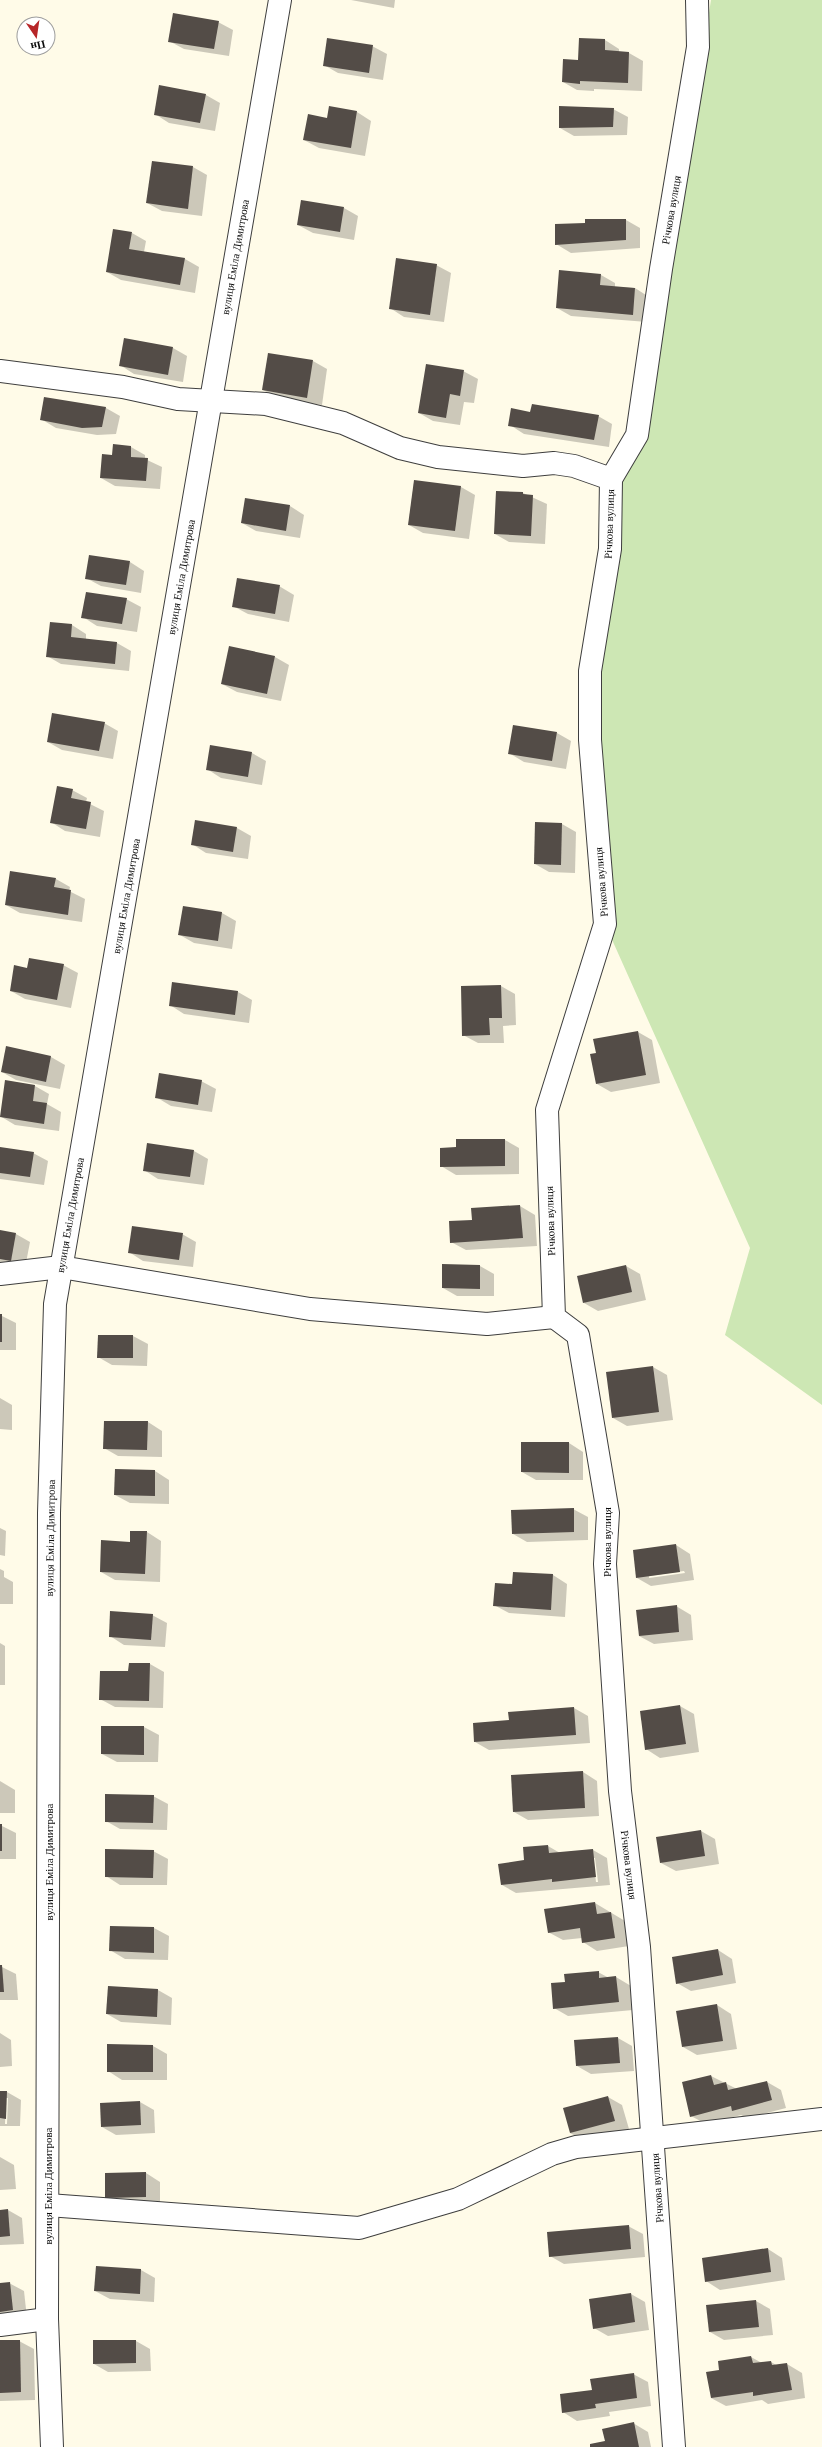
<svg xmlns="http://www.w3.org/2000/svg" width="822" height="2447" font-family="'Times New Roman',serif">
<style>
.green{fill:#cde7b4}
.shadow{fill:#0003;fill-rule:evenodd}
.building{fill:#534c47}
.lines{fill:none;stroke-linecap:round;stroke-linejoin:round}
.street-casing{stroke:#3e3e3e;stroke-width:24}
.street{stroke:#fff;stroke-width:22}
.labels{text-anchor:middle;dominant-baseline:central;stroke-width:4;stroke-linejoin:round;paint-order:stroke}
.street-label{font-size:11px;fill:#0b0b0b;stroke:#fff}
</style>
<rect width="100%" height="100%" fill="#fffbe8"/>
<path class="green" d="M 711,0 L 822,0 L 822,1405 L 725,1335 L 750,1248 L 605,924 L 596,668 L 618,485 L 642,437 Z"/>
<g class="shadow">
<path d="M 351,0 L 395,0 L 394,8 Z"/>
<path d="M 218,22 L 233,30 L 229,56 L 184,49 L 169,41 Z"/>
<path d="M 580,39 L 605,40 L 619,49 L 619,52 L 629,53 L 643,61 L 642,91 L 594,89 L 594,91 L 577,90 L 563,82 L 579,61 Z"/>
<path d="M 372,46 L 387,54 L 383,80 L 338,73 L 324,65 Z"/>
<path d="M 206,95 L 220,103 L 215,131 L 169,123 L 155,114 Z"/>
<path d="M 613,109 L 628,117 L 627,135 L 574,136 L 560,128 Z"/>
<path d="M 357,112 L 371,121 L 365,156 L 319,148 L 304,140 L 328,119 Z"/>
<path d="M 153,162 L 193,167 L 207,175 L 202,216 L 162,211 L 147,203 Z"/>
<path d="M 344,208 L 358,216 L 354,240 L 313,233 L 298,225 Z"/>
<path d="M 626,220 L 640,228 L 640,248 L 571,253 L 556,244 L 587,224 Z"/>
<path d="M 132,233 L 146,241 L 144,252 L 185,259 L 199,267 L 195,293 L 121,280 L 107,272 Z"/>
<path d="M 436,265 L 451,273 L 444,322 L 404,317 L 390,308 Z"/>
<path d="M 601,275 L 615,283 L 615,287 L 635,288 L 649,297 L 647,322 L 571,316 L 557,308 Z"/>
<path d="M 125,339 L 173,348 L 187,356 L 183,382 L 134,374 L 120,365 Z"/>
<path d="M 269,354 L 313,361 L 327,369 L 322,405 L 278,398 L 263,390 Z"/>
<path d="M 463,371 L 478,379 L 474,403 L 464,402 L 460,425 L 433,421 L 419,413 Z"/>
<path d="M 106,408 L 120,416 L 116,434 L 97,435 L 56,428 L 41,419 Z"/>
<path d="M 531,413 L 598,416 L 612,424 L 609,447 L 524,434 L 510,425 Z"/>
<path d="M 131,447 L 145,455 L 145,459 L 162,467 L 160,489 L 115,486 L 101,478 L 113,456 Z"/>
<path d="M 461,487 L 475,495 L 469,539 L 423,533 L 409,525 Z"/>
<path d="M 497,492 L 523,493 L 547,504 L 545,544 L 509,542 L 495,534 Z"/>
<path d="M 290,506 L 304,515 L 300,538 L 256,531 L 242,523 Z"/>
<path d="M 130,562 L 144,571 L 141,593 L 101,586 L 86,578 Z"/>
<path d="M 279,586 L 294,595 L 289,622 L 248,614 L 233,606 Z"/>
<path d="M 126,599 L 141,607 L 137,632 L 97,626 L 83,617 Z"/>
<path d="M 51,623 L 72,625 L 86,634 L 86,640 L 117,643 L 131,651 L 129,671 L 61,664 L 47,656 Z"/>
<path d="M 275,657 L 289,665 L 281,701 L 237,692 L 222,684 Z"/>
<path d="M 104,723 L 118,731 L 113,759 L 62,750 L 48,742 Z"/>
<path d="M 557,733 L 571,741 L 566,769 L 524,762 L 509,753 Z"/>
<path d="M 211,746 L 252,753 L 266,761 L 262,785 L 221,778 L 207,769 Z"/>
<path d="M 72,790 L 87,798 L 86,802 L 104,811 L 100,837 L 65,831 L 51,822 Z"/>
<path d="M 196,821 L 237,828 L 251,836 L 248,859 L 206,853 L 192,844 Z"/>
<path d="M 562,824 L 576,832 L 575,873 L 549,872 L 535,864 Z"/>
<path d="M 56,879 L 70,887 L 69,891 L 85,899 L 82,922 L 20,913 L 6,905 Z"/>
<path d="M 184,907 L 222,913 L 236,921 L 232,949 L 194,943 L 180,935 Z"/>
<path d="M 63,965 L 78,973 L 71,1008 L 25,999 L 11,991 L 28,969 Z"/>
<path d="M 173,983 L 238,992 L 252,1000 L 249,1023 L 184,1014 L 170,1005 Z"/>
<path d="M 501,986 L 515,994 L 516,1025 L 503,1026 L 504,1043 L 478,1043 L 463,1035 Z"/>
<path d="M 638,1032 L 652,1040 L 660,1083 L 611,1092 L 597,1084 Z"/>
<path d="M 7,1048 L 51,1057 L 65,1065 L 60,1089 L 16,1080 L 2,1072 Z"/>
<path d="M 201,1081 L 216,1089 L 212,1112 L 171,1106 L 156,1097 Z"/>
<path d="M 35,1086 L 49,1094 L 47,1104 L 61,1112 L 59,1131 L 15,1125 L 0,1116 Z"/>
<path d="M 505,1140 L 519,1148 L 519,1174 L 456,1175 L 441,1166 L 457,1148 Z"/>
<path d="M 0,1148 L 33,1153 L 48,1161 L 44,1185 L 0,1179 Z"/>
<path d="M 194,1151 L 208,1159 L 204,1185 L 158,1179 L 144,1170 Z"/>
<path d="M 520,1206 L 535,1215 L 537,1246 L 466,1250 L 451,1242 L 473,1221 L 472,1209 Z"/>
<path d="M 0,1231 L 16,1234 L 30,1242 L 25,1268 L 0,1264 Z"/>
<path d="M 182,1234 L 196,1242 L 193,1267 L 143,1261 L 129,1252 Z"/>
<path d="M 480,1266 L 494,1274 L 494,1296 L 457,1296 L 443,1288 Z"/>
<path d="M 626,1266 L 640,1274 L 646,1300 L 598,1311 L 584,1303 Z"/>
<path d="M 0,1315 L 16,1323 L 16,1350 L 0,1350 Z"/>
<path d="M 98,1336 L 133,1336 L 148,1344 L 147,1366 L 112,1365 L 98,1357 Z"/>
<path d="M 653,1367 L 667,1375 L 673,1420 L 627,1426 L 613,1418 Z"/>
<path d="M 0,1398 L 12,1405 L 12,1430 L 0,1429 Z"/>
<path d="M 148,1422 L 162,1431 L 162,1457 L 118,1456 L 104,1448 Z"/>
<path d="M 569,1443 L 583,1452 L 583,1480 L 536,1480 L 522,1472 Z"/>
<path d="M 116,1470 L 155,1471 L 169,1480 L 169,1504 L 130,1503 L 115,1495 Z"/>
<path d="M 573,1509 L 588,1517 L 588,1540 L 527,1542 L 513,1534 Z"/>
<path d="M 0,1528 L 6,1531 L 5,1556 L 0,1555 Z"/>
<path d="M 147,1532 L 161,1541 L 160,1582 L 115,1580 L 101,1572 L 130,1543 Z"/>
<path d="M 676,1545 L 690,1554 L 694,1580 L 651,1586 L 637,1578 ZM 684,1571 L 685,1573 L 649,1578 L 649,1576 Z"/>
<path d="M 0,1569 L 4,1571 L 4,1577 L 13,1582 L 13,1604 L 0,1604 Z"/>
<path d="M 514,1573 L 553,1575 L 567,1584 L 565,1617 L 509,1613 L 494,1605 L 513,1585 Z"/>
<path d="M 676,1606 L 691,1615 L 693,1640 L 654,1644 L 639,1636 Z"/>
<path d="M 152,1615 L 167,1623 L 165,1647 L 124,1645 L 110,1636 Z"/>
<path d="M 0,1643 L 5,1646 L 5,1685 L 0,1685 Z"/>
<path d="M 150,1664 L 164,1672 L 163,1708 L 115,1707 L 100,1699 L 129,1672 Z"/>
<path d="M 680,1706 L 694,1714 L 699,1752 L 660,1758 L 646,1749 Z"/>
<path d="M 574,1708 L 588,1716 L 590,1743 L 489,1750 L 475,1742 L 510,1721 L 509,1713 Z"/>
<path d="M 102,1727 L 144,1727 L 159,1735 L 158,1762 L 117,1762 L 102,1754 Z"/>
<path d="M 583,1772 L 597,1781 L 599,1816 L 528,1820 L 514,1812 Z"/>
<path d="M 0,1781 L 15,1790 L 15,1813 L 0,1813 Z"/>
<path d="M 153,1796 L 168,1804 L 167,1830 L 120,1829 L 106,1821 Z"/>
<path d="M 0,1825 L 16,1833 L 16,1859 L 0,1859 Z"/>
<path d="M 701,1831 L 715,1839 L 719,1864 L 676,1871 L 661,1863 Z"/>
<path d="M 548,1846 L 560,1853 L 593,1850 L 607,1858 L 610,1885 L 516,1893 L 502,1885 L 525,1861 ZM 593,1858 L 595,1858 L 598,1882 L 596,1882 Z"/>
<path d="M 153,1851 L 168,1859 L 167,1885 L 120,1885 L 106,1876 Z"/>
<path d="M 595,1903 L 625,1921 L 629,1946 L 597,1951 L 583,1942 L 582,1938 L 563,1940 L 548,1932 Z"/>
<path d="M 111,1927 L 154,1928 L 169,1936 L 168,1960 L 125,1959 L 110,1950 Z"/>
<path d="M 718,1950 L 732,1959 L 736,1983 L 691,1991 L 677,1983 Z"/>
<path d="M 0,1966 L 16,1974 L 18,2000 L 0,2000 Z"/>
<path d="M 598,1972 L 609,1978 L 616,1977 L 631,1986 L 633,2010 L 568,2016 L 554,2008 L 566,1983 Z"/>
<path d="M 109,1987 L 158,1990 L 172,1998 L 171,2025 L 121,2022 L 107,2014 Z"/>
<path d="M 717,2005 L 731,2014 L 737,2049 L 697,2055 L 683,2047 Z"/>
<path d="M 0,2033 L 11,2040 L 12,2066 L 0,2067 Z"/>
<path d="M 618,2038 L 632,2046 L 634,2071 L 591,2074 L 577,2066 Z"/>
<path d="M 108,2045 L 153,2046 L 167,2054 L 167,2080 L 122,2080 L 108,2071 Z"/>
<path d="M 711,2076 L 737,2089 L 767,2082 L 781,2090 L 786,2108 L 747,2118 L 741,2115 L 706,2124 L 691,2116 Z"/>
<path d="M 0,2092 L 7,2092 L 21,2100 L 20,2126 L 0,2126 ZM 6,2098 L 8,2098 L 7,2124 L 5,2124 Z"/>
<path d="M 608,2097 L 622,2105 L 629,2129 L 585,2141 L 570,2133 Z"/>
<path d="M 140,2102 L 154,2110 L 155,2133 L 116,2135 L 102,2127 Z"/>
<path d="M 0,2157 L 14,2165 L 16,2189 L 0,2190 Z"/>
<path d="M 146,2173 L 160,2182 L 160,2205 L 121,2206 L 106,2197 Z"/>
<path d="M 8,2210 L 22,2218 L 24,2244 L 0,2245 L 0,2211 Z"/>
<path d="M 628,2226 L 643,2234 L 645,2257 L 564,2264 L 550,2256 Z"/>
<path d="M 768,2249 L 782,2258 L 785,2280 L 720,2290 L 706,2281 Z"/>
<path d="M 97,2267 L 141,2270 L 155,2278 L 154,2302 L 110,2299 L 95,2291 Z"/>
<path d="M 9,2283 L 24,2291 L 27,2318 L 0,2321 L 0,2284 Z"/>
<path d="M 631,2294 L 645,2302 L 649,2330 L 608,2336 L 594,2328 Z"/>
<path d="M 756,2301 L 770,2309 L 773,2335 L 724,2340 L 710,2332 Z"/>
<path d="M 0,2341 L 19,2341 L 34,2349 L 35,2400 L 0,2401 Z"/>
<path d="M 136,2341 L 150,2349 L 151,2371 L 108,2372 L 94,2364 Z"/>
<path d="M 751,2357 L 762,2363 L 771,2362 L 778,2366 L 787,2364 L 802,2373 L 805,2398 L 768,2404 L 762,2400 L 726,2406 L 711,2398 L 720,2371 L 719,2362 Z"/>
<path d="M 633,2374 L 648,2382 L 651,2406 L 609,2412 L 610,2416 L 577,2421 L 563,2412 L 593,2391 Z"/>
<path d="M 633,2423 L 648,2432 L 651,2447 L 591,2447 L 606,2441 Z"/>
</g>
<g class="building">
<path d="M 173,13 L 219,21 L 214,49 L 168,42 Z"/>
<path d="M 327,38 L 373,45 L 369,73 L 323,66 Z"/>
<path d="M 579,38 L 605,39 L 605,50 L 629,52 L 628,83 L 580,81 L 580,84 L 562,82 L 563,59 L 578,60 Z"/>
<path d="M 159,85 L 206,94 L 200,123 L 154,115 Z"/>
<path d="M 329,106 L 357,111 L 351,148 L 303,140 L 308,114 L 327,118 Z"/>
<path d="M 559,106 L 614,108 L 613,127 L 559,128 Z"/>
<path d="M 152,161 L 193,166 L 188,209 L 146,203 Z"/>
<path d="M 301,200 L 344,207 L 340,232 L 297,225 Z"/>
<path d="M 585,219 L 626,219 L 626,240 L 555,245 L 555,224 L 585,223 Z"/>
<path d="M 113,229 L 132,232 L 129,249 L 185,258 L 180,285 L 106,272 Z"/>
<path d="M 396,258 L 437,264 L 430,315 L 389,309 Z"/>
<path d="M 559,270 L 601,274 L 600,285 L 635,288 L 633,315 L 556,308 Z"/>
<path d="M 124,338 L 173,347 L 168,375 L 119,366 Z"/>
<path d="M 268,353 L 313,360 L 307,398 L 262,390 Z"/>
<path d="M 426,364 L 464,370 L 460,396 L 450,394 L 446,418 L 418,413 Z"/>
<path d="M 44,397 L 106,407 L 102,427 L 82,428 L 40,420 Z"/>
<path d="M 532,404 L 599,415 L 594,440 L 508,426 L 511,408 L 530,412 Z"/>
<path d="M 113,444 L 131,446 L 131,457 L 148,458 L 146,481 L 100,478 L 102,454 L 112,455 Z"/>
<path d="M 414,480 L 461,486 L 455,531 L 408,525 Z"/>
<path d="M 496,491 L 523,492 L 523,494 L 533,495 L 531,536 L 494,534 Z"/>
<path d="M 245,498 L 290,505 L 286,531 L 241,523 Z"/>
<path d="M 89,555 L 130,561 L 126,585 L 85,579 Z"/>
<path d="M 237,578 L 280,585 L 275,614 L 232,607 Z"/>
<path d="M 86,592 L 127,598 L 122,624 L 81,618 Z"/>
<path d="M 50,622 L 72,624 L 71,637 L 117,642 L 115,664 L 46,657 Z"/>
<path d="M 229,646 L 275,656 L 267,694 L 221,684 Z"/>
<path d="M 52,713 L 105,722 L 99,751 L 47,742 Z"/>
<path d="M 513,725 L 557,732 L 552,761 L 508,754 Z"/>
<path d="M 210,745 L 252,752 L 248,777 L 206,770 Z"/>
<path d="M 57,786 L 73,789 L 71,798 L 91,802 L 86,829 L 50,823 Z"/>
<path d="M 195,820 L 237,827 L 233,852 L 191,845 Z"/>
<path d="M 535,822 L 562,823 L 561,865 L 534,864 Z"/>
<path d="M 10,871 L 56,878 L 54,887 L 71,890 L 68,915 L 5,905 Z"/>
<path d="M 183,906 L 222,912 L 218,941 L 178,935 Z"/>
<path d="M 29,958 L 64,964 L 57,1000 L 10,991 L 14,965 L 27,968 Z"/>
<path d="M 172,982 L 238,991 L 235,1015 L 169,1006 Z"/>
<path d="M 501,985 L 502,1018 L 489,1018 L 490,1035 L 462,1036 L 461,986 Z"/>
<path d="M 638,1031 L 646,1075 L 596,1084 L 590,1054 L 596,1053 L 593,1039 Z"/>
<path d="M 6,1046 L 51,1056 L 46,1082 L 1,1072 Z"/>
<path d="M 159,1073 L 202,1080 L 198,1105 L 155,1098 Z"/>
<path d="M 5,1080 L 35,1085 L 33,1101 L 47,1103 L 44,1124 L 0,1117 Z"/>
<path d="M 456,1139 L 505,1139 L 505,1166 L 440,1167 L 440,1148 L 456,1147 Z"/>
<path d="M 147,1143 L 194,1150 L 190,1177 L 143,1171 Z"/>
<path d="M 0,1147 L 34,1152 L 30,1177 L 0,1173 Z"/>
<path d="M 520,1205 L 523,1238 L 450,1243 L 449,1221 L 472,1220 L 471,1208 Z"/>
<path d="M 132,1226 L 183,1233 L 179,1260 L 128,1253 Z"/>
<path d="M 0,1230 L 16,1233 L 11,1261 L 0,1259 Z"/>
<path d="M 442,1264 L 480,1265 L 480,1289 L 442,1288 Z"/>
<path d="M 626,1265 L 632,1292 L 583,1303 L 577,1276 Z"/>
<rect x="0" y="1314" width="2" height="28"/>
<path d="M 98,1335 L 133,1335 L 133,1358 L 97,1358 Z"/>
<path d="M 653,1366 L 659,1412 L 612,1418 L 606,1372 Z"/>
<path d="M 104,1421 L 148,1421 L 147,1450 L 103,1449 Z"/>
<path d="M 521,1442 L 569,1442 L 569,1473 L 521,1472 Z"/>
<path d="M 115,1469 L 155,1470 L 155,1496 L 114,1495 Z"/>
<path d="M 574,1508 L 574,1532 L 512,1534 L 511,1510 Z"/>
<path d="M 130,1531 L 147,1531 L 145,1574 L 100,1572 L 101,1540 L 130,1542 Z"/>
<path d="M 676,1544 L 680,1572 L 636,1578 L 633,1550 Z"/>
<path d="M 513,1572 L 553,1574 L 551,1610 L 493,1606 L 495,1583 L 512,1584 Z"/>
<path d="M 677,1605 L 679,1632 L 639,1636 L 636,1610 Z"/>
<path d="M 110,1611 L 153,1614 L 151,1640 L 109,1637 Z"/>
<path d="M 129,1663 L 150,1663 L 149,1701 L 99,1700 L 100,1671 L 128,1671 Z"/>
<path d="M 680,1705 L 686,1744 L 645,1750 L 640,1711 Z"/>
<path d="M 574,1707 L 576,1735 L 474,1742 L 473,1723 L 509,1720 L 508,1712 Z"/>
<path d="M 101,1726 L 144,1726 L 144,1755 L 101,1754 Z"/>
<path d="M 583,1771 L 585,1808 L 513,1812 L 511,1775 Z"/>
<path d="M 105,1794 L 154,1795 L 153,1823 L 105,1822 Z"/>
<rect x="0" y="1824" width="2" height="27"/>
<path d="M 701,1830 L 705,1856 L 660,1863 L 656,1837 Z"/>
<path d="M 548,1845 L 549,1853 L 593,1849 L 596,1877 L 552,1882 L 552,1879 L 501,1885 L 498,1864 L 524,1860 L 523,1847 Z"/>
<path d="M 105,1849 L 154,1850 L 153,1878 L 105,1877 Z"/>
<path d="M 595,1902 L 597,1914 L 611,1912 L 615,1938 L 582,1943 L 580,1928 L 548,1933 L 544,1909 Z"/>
<path d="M 110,1926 L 154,1927 L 154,1953 L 109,1951 Z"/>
<path d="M 718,1949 L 723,1975 L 676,1984 L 672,1957 Z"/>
<path d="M 0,1965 L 2,1965 L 4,1992 L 0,1992 Z"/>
<path d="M 599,1971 L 599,1978 L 616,1976 L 619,2002 L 553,2009 L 551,1983 L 565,1982 L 564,1974 Z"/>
<path d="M 108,1986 L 158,1989 L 157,2017 L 106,2014 Z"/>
<path d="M 717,2004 L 723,2041 L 682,2047 L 676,2011 Z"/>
<path d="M 618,2037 L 620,2063 L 576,2066 L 574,2040 Z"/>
<path d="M 107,2044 L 153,2045 L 153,2072 L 107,2072 Z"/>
<path d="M 711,2075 L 714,2085 L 726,2082 L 728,2090 L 767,2081 L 772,2100 L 732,2111 L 731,2106 L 690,2117 L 682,2082 Z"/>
<path d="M 0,2091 L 7,2091 L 6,2119 L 0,2118 Z"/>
<path d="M 608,2096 L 615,2121 L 570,2133 L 563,2108 Z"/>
<path d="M 140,2101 L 141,2125 L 101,2127 L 100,2103 Z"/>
<path d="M 146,2172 L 146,2197 L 105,2198 L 105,2173 Z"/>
<path d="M 8,2209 L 10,2236 L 0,2237 L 0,2210 Z"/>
<path d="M 629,2225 L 631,2249 L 549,2257 L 547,2232 Z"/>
<path d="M 768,2248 L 771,2272 L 705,2282 L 702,2258 Z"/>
<path d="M 96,2266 L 141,2269 L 140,2294 L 94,2291 Z"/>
<path d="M 10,2282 L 13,2310 L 0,2312 L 0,2283 Z"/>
<path d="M 631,2293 L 635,2322 L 593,2329 L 589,2299 Z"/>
<path d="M 756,2300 L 759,2327 L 709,2332 L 706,2305 Z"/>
<path d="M 0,2340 L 20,2340 L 21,2392 L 0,2393 Z"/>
<path d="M 93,2340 L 136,2340 L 136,2363 L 93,2364 Z"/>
<path d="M 751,2356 L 753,2363 L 771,2361 L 772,2365 L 787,2363 L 792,2390 L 753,2396 L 753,2392 L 711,2398 L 706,2372 L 719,2370 L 718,2361 Z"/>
<path d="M 634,2373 L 637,2398 L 595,2404 L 596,2408 L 562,2413 L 560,2394 L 592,2390 L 590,2379 Z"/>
<path d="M 634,2422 L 639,2447 L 590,2447 L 590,2444 L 605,2441 L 602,2429 Z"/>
</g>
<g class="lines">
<g class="street-casing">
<g id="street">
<path d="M 0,371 L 123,387 L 178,399 L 266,404 L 343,423 L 400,448 L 438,457 L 523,466 L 554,463 L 574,466 L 611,479"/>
<path d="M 0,1274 L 61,1267 L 310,1309 L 487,1324 L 554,1317"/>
<path d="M 48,2205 L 359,2228 L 458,2199 L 552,2154 L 576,2147 L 822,2119"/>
<path d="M 0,2325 L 47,2319"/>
<path d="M 52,2447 L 47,2319 L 49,1513 L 55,1304 L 280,0"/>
<path d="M 674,2447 L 639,1947 L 620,1791 L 605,1564 L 608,1513 L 578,1335 L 554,1317 L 547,1110 L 605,924 L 590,740 L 590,671 L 610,549 L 611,479 L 637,435 L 661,269 L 698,47 L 697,0"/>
</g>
</g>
<use href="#street" class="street"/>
</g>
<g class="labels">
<g class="street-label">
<text transform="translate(671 210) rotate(-80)">Річкова вулиця</text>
<text transform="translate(235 257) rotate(-80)">вулиця Еміла Димитрова</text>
<text transform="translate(609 524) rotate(-88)">Річкова вулиця</text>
<text transform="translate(181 577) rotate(-80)">вулиця Еміла Димитрова</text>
<text transform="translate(601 882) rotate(-95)">Річкова вулиця</text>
<text transform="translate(126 896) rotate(-80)">вулиця Еміла Димитрова</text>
<text transform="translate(70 1215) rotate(-80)">вулиця Еміла Димитрова</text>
<text transform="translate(550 1221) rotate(-92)">Річкова вулиця</text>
<text transform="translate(50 1538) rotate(-89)">вулиця Еміла Димитрова</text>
<text transform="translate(607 1542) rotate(-90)">Річкова вулиця</text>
<text transform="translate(49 1862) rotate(-90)">вулиця Еміла Димитрова</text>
<text transform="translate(629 1865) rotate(83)">Річкова вулиця</text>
<text transform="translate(48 2186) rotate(-90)">вулиця Еміла Димитрова</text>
<text transform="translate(657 2188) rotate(-94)">Річкова вулиця</text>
</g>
</g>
<g transform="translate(36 36) rotate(167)"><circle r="19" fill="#ffffff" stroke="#9d9d9d"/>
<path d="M0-3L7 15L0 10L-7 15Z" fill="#b72628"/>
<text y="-6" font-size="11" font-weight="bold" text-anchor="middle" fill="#0b0b0b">Пн</text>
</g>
</svg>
